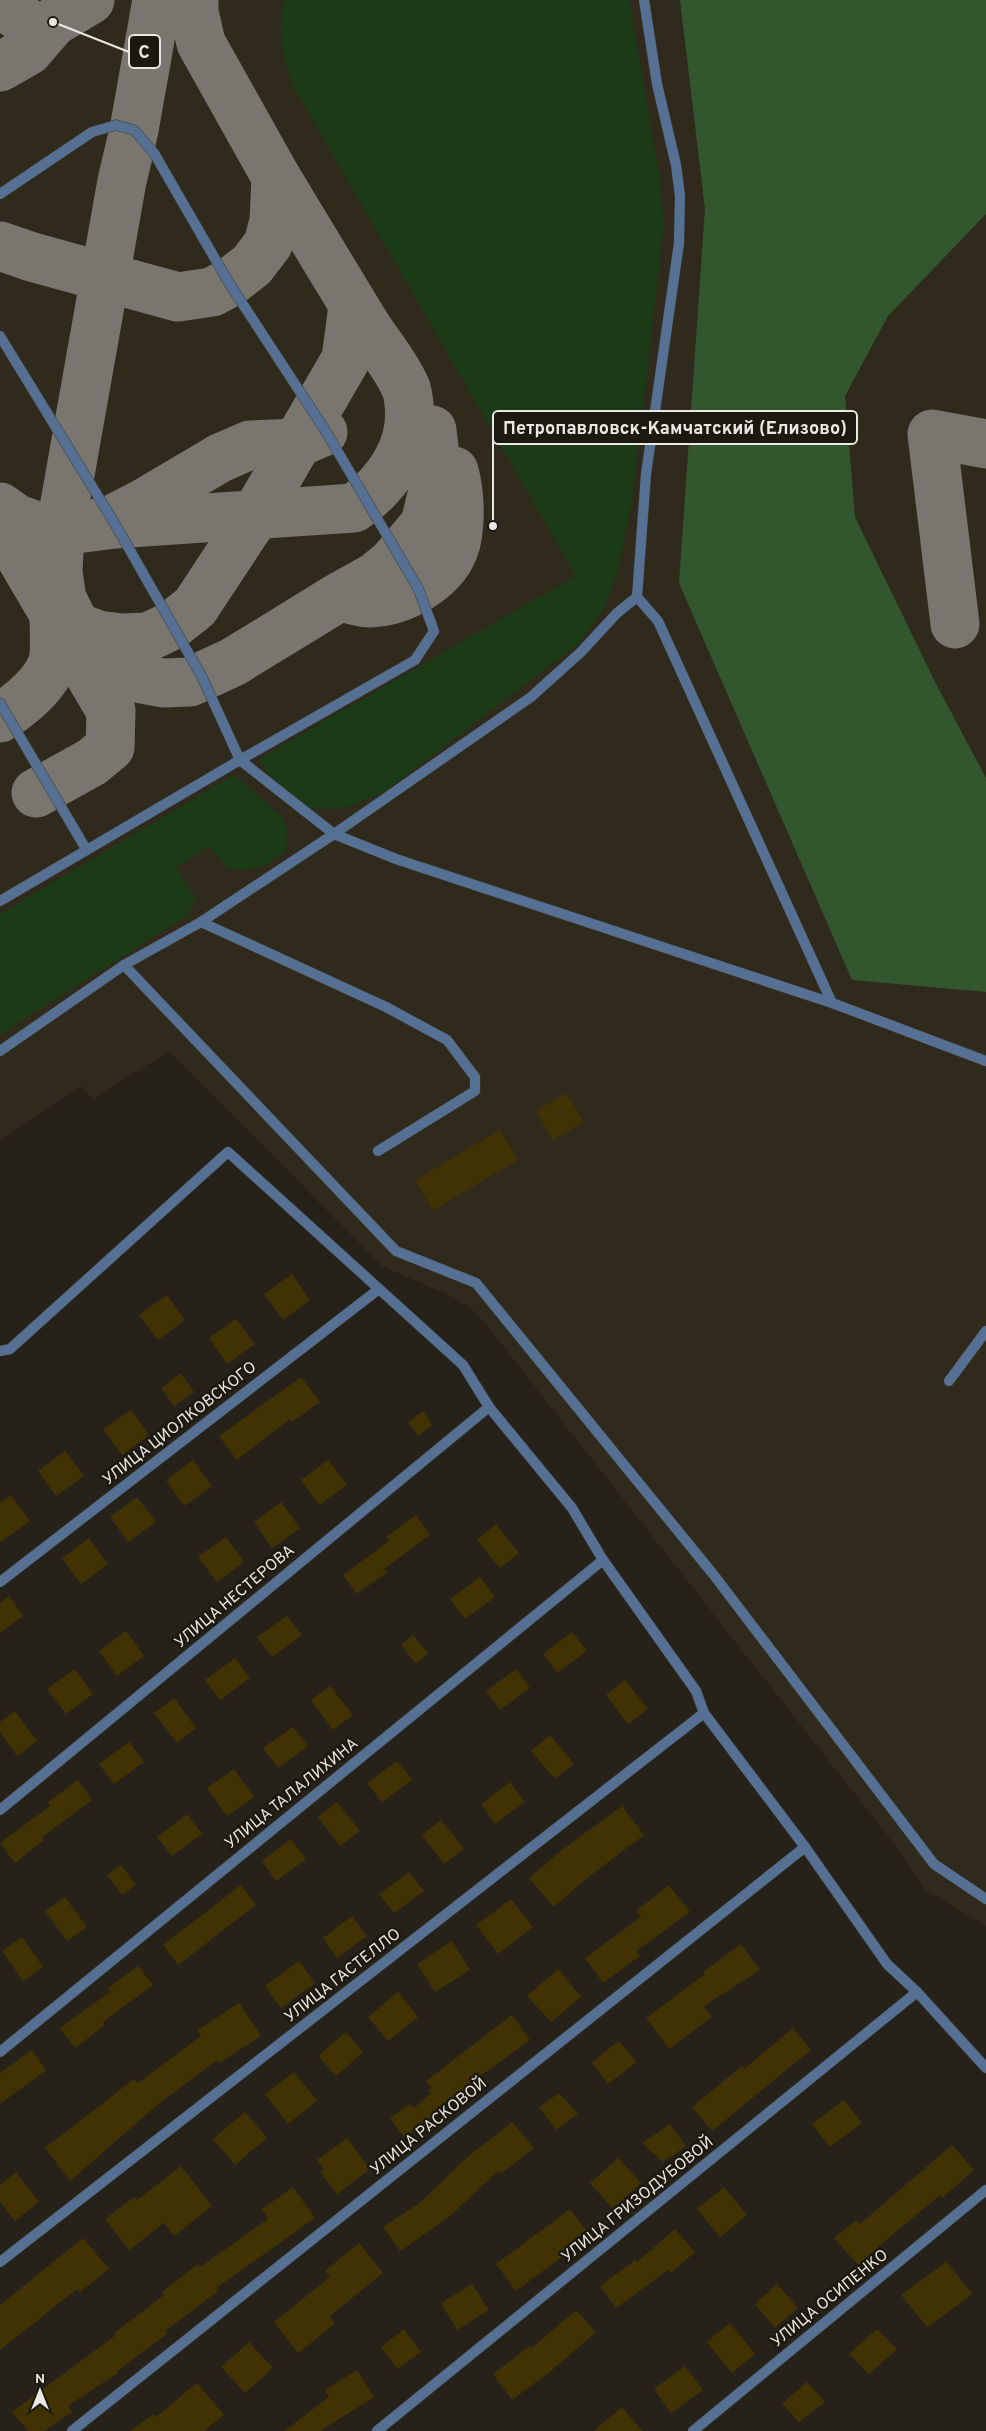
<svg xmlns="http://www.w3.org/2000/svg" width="986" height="2431" font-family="Overpass,sans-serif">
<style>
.built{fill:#2f2a1b}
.green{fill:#1a3b16}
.forest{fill:#32572e}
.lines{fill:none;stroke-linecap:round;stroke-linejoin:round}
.taxiway{stroke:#78766e;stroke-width:49}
.building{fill:#413204}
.service-casing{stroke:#413e36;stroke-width:11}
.minor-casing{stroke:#413e36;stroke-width:11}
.service{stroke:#557092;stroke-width:10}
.minor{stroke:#557092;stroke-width:10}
.labels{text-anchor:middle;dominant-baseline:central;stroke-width:5;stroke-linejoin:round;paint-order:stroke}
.street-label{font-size:16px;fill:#eae8e2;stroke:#1c1911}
.leader{fill:none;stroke:#eae8e2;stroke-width:2}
.callout-dot{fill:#eae8e2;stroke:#1c1911;stroke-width:2}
.callout{fill:#1c1911;stroke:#eae8e2;stroke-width:2}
.callout-label{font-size:18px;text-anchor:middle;font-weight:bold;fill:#eae8e2}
</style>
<rect width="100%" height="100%" fill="#26221a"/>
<path class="built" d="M 0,0 L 986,0 L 986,1926 L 923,1888 L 898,1849 L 477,1313 L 455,1298 L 382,1266 L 169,1051 L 93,1099 L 82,1086 L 0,1139 Z"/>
<g class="green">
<path d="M 285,0 L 629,0 L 660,181 L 664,224 L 632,500 L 618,571 L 604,608 L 579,643 L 388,789 C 332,821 293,818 259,759 L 576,576 L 295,89 C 283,62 276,30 285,0 Z"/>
<path d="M 234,775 L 283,818 L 287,831 L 286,850 C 268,867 251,872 227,868 L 210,846 L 176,867 L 195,899 L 188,915 L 0,1034 L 0,914 Z"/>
</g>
<path class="forest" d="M 680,0 L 986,0 L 986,214 L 888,316 L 845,396 L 855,517 L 935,682 L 986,778 L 986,992 L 852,980 L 679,583 L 705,209 Z"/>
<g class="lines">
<g class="taxiway">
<path d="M 7,0 L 12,11 L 37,31 L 53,22"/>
<path d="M 0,67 L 28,51 L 53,22 L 90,0"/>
<path d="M 276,177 L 365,324 L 368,335"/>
<path d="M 0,246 L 32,257 L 178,297 L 212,292 L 229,283 L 252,265 L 268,244 L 274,221 L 276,177 L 201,43 L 194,12 L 194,0"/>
<path d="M 0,507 L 17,519 L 43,528 L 60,531 L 115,524 L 354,508 C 387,485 414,447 409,404 C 408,398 408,391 405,386 C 395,364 378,344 365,324"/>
<path d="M 0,522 L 111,711 L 110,747 L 92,762 L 36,793"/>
<path d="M 60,531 L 111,520 L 144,503 L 220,458 L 250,445 L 297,443 L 323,432"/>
<path d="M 343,598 C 351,599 361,603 370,603 C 403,602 447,578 456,543 C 461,521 460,492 454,471"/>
<path d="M 955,624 L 932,434 L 986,444"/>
<path d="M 71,632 L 87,649 L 136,678 L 163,683 L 190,682 L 233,662 L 339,597 L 375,577 L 393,562 L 425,524 L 437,473 L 432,430"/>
<path d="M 87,649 L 62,599 L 58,572 L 60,531 L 122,181 L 134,130 L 157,0"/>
<path d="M 0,718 C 20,705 51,681 54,656 C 55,642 54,627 54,613 L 74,626 L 98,635 L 122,638 L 148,637 L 171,626 L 195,607 L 255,516 L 346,359 L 353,306"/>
</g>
</g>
<g class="building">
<path d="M 566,1093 L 584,1122 L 553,1140 L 536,1111 Z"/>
<path d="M 500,1130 L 518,1160 L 433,1210 L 415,1180 Z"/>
<path d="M 292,1274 L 310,1300 L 283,1320 L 264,1294 Z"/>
<path d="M 167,1295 L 185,1320 L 158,1340 L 139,1315 Z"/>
<path d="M 236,1319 L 255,1344 L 227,1364 L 209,1338 Z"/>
<path d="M 181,1373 L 194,1392 L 174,1406 L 161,1388 Z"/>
<path d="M 301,1377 L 320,1402 L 292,1422 L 290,1419 L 237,1460 L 219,1436 Z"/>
<path d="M 131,1410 L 149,1435 L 122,1455 L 103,1429 Z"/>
<path d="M 423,1411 L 432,1425 L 418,1436 L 408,1422 Z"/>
<path d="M 65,1451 L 84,1476 L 56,1496 L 38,1471 Z"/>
<path d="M 193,1460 L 212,1486 L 184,1506 L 166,1480 Z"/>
<path d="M 328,1460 L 347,1485 L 319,1505 L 301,1480 Z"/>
<path d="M 11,1495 L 30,1521 L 0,1542 L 0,1503 Z"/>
<path d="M 137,1497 L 156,1522 L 128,1542 L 110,1517 Z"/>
<path d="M 281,1502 L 300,1528 L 272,1548 L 254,1522 Z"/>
<path d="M 416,1515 L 430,1535 L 384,1569 L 387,1572 L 357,1594 L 343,1575 L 389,1541 L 386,1537 Z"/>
<path d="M 496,1524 L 519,1553 L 500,1568 L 477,1540 Z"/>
<path d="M 226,1537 L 244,1562 L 217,1582 L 198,1557 Z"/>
<path d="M 89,1538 L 108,1564 L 81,1584 L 62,1558 Z"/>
<path d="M 480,1577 L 495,1597 L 465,1619 L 450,1599 Z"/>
<path d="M 9,1596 L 23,1616 L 0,1633 L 0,1603 Z"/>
<path d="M 287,1616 L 302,1635 L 272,1657 L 257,1637 Z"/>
<path d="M 126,1631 L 144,1656 L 117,1676 L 99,1651 Z"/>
<path d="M 572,1632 L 587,1651 L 557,1673 L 543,1654 Z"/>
<path d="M 413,1635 L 428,1653 L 416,1664 L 401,1645 Z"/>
<path d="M 235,1658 L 250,1678 L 220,1700 L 205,1680 Z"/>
<path d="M 75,1669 L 93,1694 L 66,1714 L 47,1689 Z"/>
<path d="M 516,1669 L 530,1688 L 500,1710 L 486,1691 Z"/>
<path d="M 625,1680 L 648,1709 L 628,1724 L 606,1695 Z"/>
<path d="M 330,1686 L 353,1715 L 333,1730 L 311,1700 Z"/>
<path d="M 174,1698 L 196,1728 L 177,1743 L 154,1713 Z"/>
<path d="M 15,1711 L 37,1741 L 17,1756 L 0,1732 L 0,1722 Z"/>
<path d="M 293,1727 L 308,1746 L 278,1768 L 263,1748 Z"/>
<path d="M 550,1735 L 574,1764 L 555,1779 L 531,1751 Z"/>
<path d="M 129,1742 L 144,1762 L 114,1784 L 99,1764 Z"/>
<path d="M 397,1761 L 412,1780 L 382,1802 L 367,1783 Z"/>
<path d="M 234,1769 L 254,1797 L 227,1816 L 207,1788 Z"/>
<path d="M 78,1780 L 92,1800 L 42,1837 L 44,1840 L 15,1863 L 0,1843 L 50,1806 L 48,1802 Z"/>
<path d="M 510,1782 L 525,1802 L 495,1824 L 481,1804 Z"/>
<path d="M 337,1802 L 360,1831 L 340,1846 L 318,1817 Z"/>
<path d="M 622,1806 L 644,1835 L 587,1878 L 554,1907 L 529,1878 L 563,1849 Z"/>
<path d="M 187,1814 L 202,1834 L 172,1856 L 157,1837 Z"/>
<path d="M 441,1820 L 464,1849 L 444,1864 L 422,1835 Z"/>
<path d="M 291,1839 L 306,1859 L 276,1881 L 262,1861 Z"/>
<path d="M 121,1865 L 136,1885 L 122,1895 L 107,1875 Z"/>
<path d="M 409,1872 L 424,1891 L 394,1913 L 379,1894 Z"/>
<path d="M 241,1885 L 256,1905 L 178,1965 L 163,1945 Z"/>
<path d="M 669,1885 L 690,1912 L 636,1951 L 640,1956 L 603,1983 L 585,1958 L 641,1917 L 636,1911 Z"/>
<path d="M 65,1897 L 87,1927 L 67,1941 L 45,1911 Z"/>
<path d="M 511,1899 L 533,1927 L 498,1954 L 476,1925 Z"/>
<path d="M 352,1916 L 367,1936 L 337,1958 L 323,1938 Z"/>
<path d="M 22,1937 L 43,1967 L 23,1981 L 2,1951 Z"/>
<path d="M 452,1941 L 470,1970 L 435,1992 L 417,1964 Z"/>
<path d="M 741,1944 L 760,1970 L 704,2006 L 712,2017 L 669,2049 L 646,2018 L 705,1974 L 703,1972 Z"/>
<path d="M 299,1961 L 315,1983 L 281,2008 L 265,1986 Z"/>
<path d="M 138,1966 L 153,1985 L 103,2022 L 105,2025 L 75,2048 L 60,2028 L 111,1991 L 108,1988 Z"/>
<path d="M 558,1969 L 581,1997 L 551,2022 L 527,1996 Z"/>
<path d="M 398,1992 L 418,2017 L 388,2041 L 368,2017 Z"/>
<path d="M 239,2003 L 261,2036 L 219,2063 L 217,2060 L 156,2106 L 70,2181 L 45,2148 L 134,2079 L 138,2083 L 201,2036 L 198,2030 Z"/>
<path d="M 512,2015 L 530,2040 L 476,2079 L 478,2082 L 404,2137 L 390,2118 L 410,2104 L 414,2108 L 430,2094 L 428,2091 L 432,2088 L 426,2081 Z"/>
<path d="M 793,2028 L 811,2050 L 712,2131 L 692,2107 L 742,2066 L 744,2069 Z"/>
<path d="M 346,2032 L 363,2052 L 336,2076 L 318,2056 Z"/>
<path d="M 619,2041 L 637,2062 L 608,2084 L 592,2062 Z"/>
<path d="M 32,2050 L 46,2070 L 0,2104 L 0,2073 Z"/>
<path d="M 294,2072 L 317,2101 L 288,2124 L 265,2094 Z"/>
<path d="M 559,2093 L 578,2114 L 556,2130 L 539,2107 Z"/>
<path d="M 844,2100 L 862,2123 L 830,2147 L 812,2124 Z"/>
<path d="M 245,2112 L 267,2138 L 235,2165 L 213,2139 Z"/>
<path d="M 512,2122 L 534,2148 L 501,2174 L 498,2171 L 449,2217 L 400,2251 L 383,2227 L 421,2202 L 464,2160 Z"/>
<path d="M 670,2124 L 686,2146 L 663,2162 L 642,2143 Z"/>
<path d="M 347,2138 L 370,2169 L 337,2194 L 320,2172 L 324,2169 L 317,2160 Z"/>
<path d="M 952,2145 L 974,2170 L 942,2198 L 940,2195 L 879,2246 L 859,2266 L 834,2238 L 856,2220 L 860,2224 Z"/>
<path d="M 618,2158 L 641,2183 L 613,2209 L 590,2183 Z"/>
<path d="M 181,2166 L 212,2206 L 174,2236 L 164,2223 L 129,2250 L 105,2219 L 134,2197 L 137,2200 Z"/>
<path d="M 16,2172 L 39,2202 L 15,2221 L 0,2202 L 0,2185 Z"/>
<path d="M 293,2187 L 315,2218 L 216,2288 L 218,2291 L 165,2331 L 167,2334 L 117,2371 L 118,2373 L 68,2406 L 72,2412 L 44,2431 L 28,2431 L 12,2412 L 116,2335 L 114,2333 L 164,2295 L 162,2292 L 198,2264 L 200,2267 L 268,2219 L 262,2209 Z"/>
<path d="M 724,2187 L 747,2215 L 720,2237 L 697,2209 Z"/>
<path d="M 570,2209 L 590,2236 L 516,2291 L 496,2264 Z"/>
<path d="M 675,2229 L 695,2252 L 671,2273 L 668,2270 L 616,2308 L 600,2286 L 635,2260 L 637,2262 Z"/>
<path d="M 83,2238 L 109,2269 L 80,2292 L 77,2289 L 0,2350 L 0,2305 Z"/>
<path d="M 359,2243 L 383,2273 L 330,2316 L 335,2324 L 298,2353 L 274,2322 L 330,2277 L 325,2271 Z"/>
<path d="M 946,2262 L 973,2294 L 927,2327 L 901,2295 Z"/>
<path d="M 472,2284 L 489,2310 L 457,2330 L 441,2303 Z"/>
<path d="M 777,2284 L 798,2308 L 775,2328 L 755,2304 Z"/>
<path d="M 576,2310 L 596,2332 L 551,2371 L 512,2400 L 493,2374 L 530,2346 L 532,2348 Z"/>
<path d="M 730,2323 L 755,2354 L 732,2373 L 707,2342 Z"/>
<path d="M 404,2329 L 421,2352 L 398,2369 L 381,2347 Z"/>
<path d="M 877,2329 L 897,2349 L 869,2374 L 849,2354 Z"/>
<path d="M 249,2342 L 273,2368 L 245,2393 L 221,2367 Z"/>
<path d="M 685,2366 L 703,2390 L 671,2413 L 654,2389 Z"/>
<path d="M 357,2370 L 374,2397 L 320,2431 L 284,2431 L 329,2397 L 325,2390 Z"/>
<path d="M 807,2382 L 825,2402 L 799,2422 L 782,2404 Z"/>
<path d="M 197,2383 L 224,2415 L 204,2431 L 130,2431 L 154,2414 L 156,2417 Z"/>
<path d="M 622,2407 L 642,2431 L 594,2431 Z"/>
</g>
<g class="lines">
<g class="service-casing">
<g id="service">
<path d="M 0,194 L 92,132 L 116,125 L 134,130 L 154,153 L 229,283 L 325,430 L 418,588 L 434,631 L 415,660 L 240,760 L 202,677 L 115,524 L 0,336"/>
<path d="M 637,597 L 658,621 L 832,1003"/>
<path d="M 0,703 L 86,849"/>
<path d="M 0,901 L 240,760 L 334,834 L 531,697 L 581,652 L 617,613 L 637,597 L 646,474 L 679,243 L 680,196 L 676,165 L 657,84 L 644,0"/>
<path d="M 201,922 L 386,1007 L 447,1040 L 475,1077 L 475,1091 L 378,1151"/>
<path d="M 124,965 L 396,1251 L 476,1283 L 713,1574 L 934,1864 L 986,1899"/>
<path d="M 0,1051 L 124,965 L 201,922 L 334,834 L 396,859 L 832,1003 L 986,1061"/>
<path d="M 949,1381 L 986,1331"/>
</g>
</g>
<g class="minor-casing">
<g id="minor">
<path d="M 0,1351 L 10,1349 L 228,1152 L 463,1365 L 489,1407 L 572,1508 L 603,1560 L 696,1691 L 704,1713 L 805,1847 L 887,1964 L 917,1992 L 986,2068"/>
<path d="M 0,1582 L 379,1289"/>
<path d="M 0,1810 L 489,1407"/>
<path d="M 0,2052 L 603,1560"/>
<path d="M 0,2262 L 704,1713"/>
<path d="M 72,2431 L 805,1847"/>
<path d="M 377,2431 L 917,1992"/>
<path d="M 693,2431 L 986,2190"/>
</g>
</g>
<use href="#service" class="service"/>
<use href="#minor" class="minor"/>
</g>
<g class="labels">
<g class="street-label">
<text transform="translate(180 1424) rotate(-38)">УЛИЦА ЦИОЛКОВСКОГО</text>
<text transform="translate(235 1597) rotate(-40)">УЛИЦА НЕСТЕРОВА</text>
<text transform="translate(292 1794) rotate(-39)">УЛИЦА ТАЛАЛИХИНА</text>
<text transform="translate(343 1976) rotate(-38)">УЛИЦА ГАСТЕЛЛО</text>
<text transform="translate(429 2127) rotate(-39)">УЛИЦА РАСКОВОЙ</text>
<text transform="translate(638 2200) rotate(-39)">УЛИЦА ГРИЗОДУБОВОЙ</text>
<text transform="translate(830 2299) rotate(-39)">УЛИЦА ОСИПЕНКО</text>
</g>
</g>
<path class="leader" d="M53 22L129 52M493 526L493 428"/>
<g class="callout-dot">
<circle cx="53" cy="22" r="5"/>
<circle cx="493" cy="526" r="5"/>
</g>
<g class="callout">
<rect x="129" y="35" width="31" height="33" rx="5"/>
<rect x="493" y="411" width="364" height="33" rx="5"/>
</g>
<g class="callout-label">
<text x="144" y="58">C</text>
<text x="675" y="434">Петропавловск-Камчатский (Елизово)</text>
</g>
<g transform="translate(40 2391)" stroke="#1c1911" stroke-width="4" paint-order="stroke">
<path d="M0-4L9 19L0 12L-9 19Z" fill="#eae8e2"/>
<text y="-8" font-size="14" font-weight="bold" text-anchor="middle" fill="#eae8e2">N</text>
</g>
</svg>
